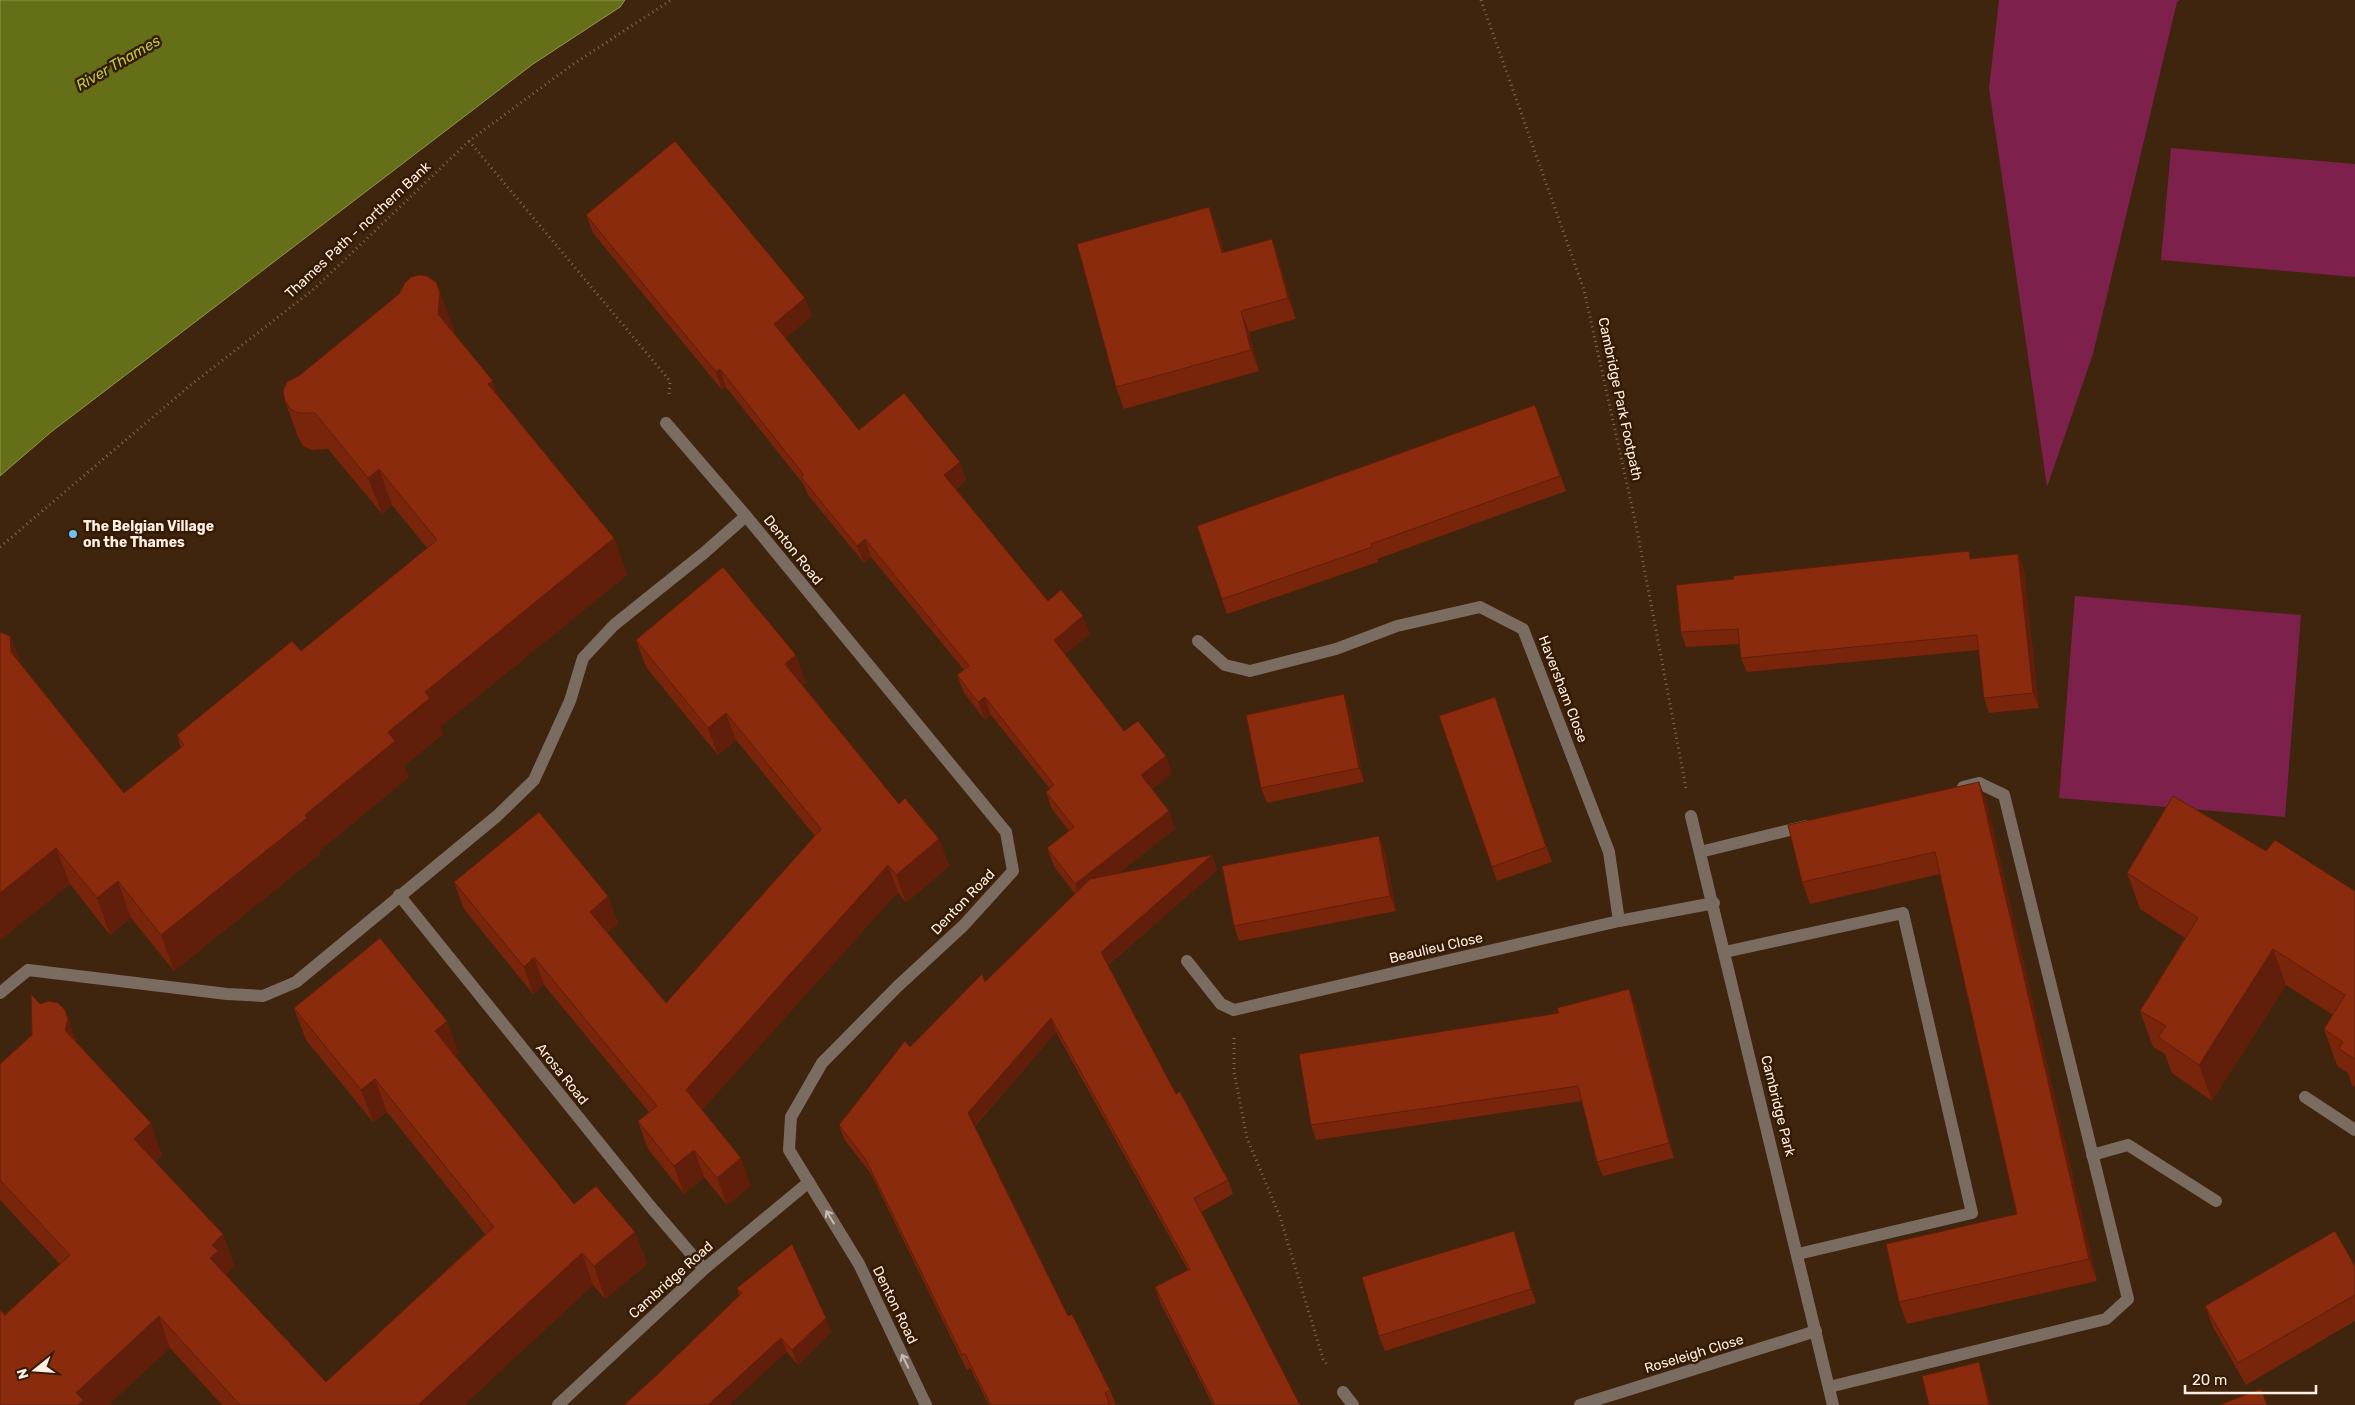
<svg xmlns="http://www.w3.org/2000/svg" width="2355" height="1405" font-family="Rubik,sans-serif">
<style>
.green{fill:#7d214c}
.water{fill:#656f17;stroke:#939554}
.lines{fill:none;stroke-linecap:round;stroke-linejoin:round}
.path{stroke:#806957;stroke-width:3;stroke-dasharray:1 4;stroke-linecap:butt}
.service{stroke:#7b6c62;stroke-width:12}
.minor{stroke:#7b6c62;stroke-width:12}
.wall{fill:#78250c}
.shaded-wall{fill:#611e0a}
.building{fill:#8b2b0e;stroke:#611e0a}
.oneway{stroke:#cabbb0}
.poi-dot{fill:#6ec2f3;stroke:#351a04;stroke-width:2}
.labels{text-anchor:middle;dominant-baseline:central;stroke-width:5;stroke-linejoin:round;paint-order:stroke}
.street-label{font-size:14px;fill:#feefe4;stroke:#351a04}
.poi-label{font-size:14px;font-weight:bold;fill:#feefe4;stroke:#351a04;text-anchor:start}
.water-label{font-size:15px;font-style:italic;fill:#bdce3b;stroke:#351a04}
</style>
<rect width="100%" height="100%" fill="#3f240e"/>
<g class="green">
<path d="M 1999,0 L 2180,0 L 2177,2 L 2093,354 L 2047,487 L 1989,88 Z"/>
<path d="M 2171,148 L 2355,164 L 2355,277 L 2161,260 Z"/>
<path d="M 2075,596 L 2301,615 L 2285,817 L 2059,798 Z"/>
</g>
<path class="water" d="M 0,0 L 625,0 L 620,7 L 533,64 L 51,432 L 0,476 Z"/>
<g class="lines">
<g class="path">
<path d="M 1481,0 L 1584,290 L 1636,525 L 1686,788"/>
<path d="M 469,141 L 670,381 L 669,395"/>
<path d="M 0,547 L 187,388 L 314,289 L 469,141 L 572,65 L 671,0"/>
<path d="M 1234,1038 L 1234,1072 L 1247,1138 L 1280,1217 L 1323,1359 L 1328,1366"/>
</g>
<g class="service">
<path d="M 1700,852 L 1806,826"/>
<path d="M 1725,952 L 1903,913 L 1972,1213 L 1798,1254"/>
<path d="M 2305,1097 L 2355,1130"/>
<path d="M 2092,1155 L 2128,1145 L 2216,1201"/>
<path d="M 1829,1387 L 2106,1319 L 2128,1299 L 2004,795 L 1979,783 L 1963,787"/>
</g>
<g class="minor">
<path d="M 666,423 L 746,516 L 1006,832 L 1013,871 L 963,926 L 898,986 L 822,1063 L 791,1117 L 789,1150 L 859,1264 L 926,1405"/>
<path d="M 1198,641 L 1225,665 L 1250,671 L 1336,649 L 1397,626 L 1480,607 L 1523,629 L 1609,852 L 1619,921"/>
<path d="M 1691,816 L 1833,1405"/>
<path d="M 399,895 L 650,1206 L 704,1269"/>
<path d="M 1187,961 L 1221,1004 L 1234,1010 L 1619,921 L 1714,903"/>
<path d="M 0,993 L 28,970 L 227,994 L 263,996 L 296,982 L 497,816 L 534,780 L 570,701 L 583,658 L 614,625 L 704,553 L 746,516"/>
<path d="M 1343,1392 L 1353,1405"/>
<path d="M 558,1405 L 704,1269 L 809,1182"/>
<path d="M 1580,1405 L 1816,1331"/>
</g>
</g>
<g class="wall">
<path d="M 1209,207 L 1217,229 L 1224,252 L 1272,239 L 1279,261 L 1296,319 L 1249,332 L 1259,371 L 1124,409 L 1116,387 Z"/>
<path d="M 586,215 L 812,316 L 785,338 L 859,430 L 960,462 L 966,480 L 956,489 L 1048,601 L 1090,634 L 1065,654 L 1124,731 L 1166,756 L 1172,774 L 1152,789 L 1169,811 L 1175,829 L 1118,874 L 1212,855 L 1217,870 L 1108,965 L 1176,1094 L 1228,1180 L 1233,1194 L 1201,1212 L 1300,1405 L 1213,1405 L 1160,1302 L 1155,1287 L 1188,1270 L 1056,1032 L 975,1126 L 1068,1316 L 1110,1390 L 1116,1405 L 989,1405 L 970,1368 L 967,1370 L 871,1174 L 844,1139 L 839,1125 L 910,1047 L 985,982 L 1075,894 L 1054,866 L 1047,848 L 1069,831 L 1052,809 L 1046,792 L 1050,789 L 991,715 L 985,720 L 964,693 L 957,675 L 964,670 L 871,557 L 864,563 L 808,495 L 804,485 L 726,387 L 722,390 L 593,233 Z"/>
<path d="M 454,329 L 453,332 L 500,398 L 614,538 L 627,575 L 440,727 L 443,734 L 404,766 L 409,777 L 319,851 L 320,854 L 174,971 L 131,918 L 110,935 L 70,884 L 0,940 L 0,632 L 10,636 L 21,664 L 124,793 L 181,748 L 177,735 L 301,651 L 427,548 L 392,505 L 382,514 L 328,449 L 312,450 L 303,446 L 298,437 L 285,401 Z"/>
<path d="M 1535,405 L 1566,491 L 1377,559 L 1378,562 L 1227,614 L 1197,526 Z"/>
<path d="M 2018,554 L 2024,569 L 2039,708 L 1989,713 L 1984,698 L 1979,650 L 1747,672 L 1741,658 L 1740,644 L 1686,647 L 1681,632 L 1972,559 Z"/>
<path d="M 636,640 L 806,683 L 803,685 L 899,804 L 939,839 L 949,866 L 906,903 L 898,892 L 702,1110 L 751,1186 L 727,1205 L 704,1177 L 684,1194 L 648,1149 L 638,1121 L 649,1112 L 544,985 L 533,994 L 464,909 L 454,882 L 608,896 L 618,924 L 607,933 L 666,1003 L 815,836 L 736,740 L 718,755 L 646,667 Z"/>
<path d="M 1349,709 L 1364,782 L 1267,803 L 1261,788 Z"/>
<path d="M 1500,712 L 1552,862 L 1497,881 L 1439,716 Z"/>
<path d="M 1979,782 L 1987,803 L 2097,1281 L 1907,1324 L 1899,1302 L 2017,1214 L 1940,874 L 1810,904 L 1802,882 Z"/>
<path d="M 1385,851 L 1396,911 L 1239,941 L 1234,926 Z"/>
<path d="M 2266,851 L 2355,891 L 2355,1087 L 2352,1085 L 2348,1073 L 2337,1066 L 2324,1029 L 2333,1015 L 2286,985 L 2212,1101 L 2172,1073 L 2165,1054 L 2153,1047 L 2140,1011 L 2185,938 L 2140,909 L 2127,873 Z"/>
<path d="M 40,1004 L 77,1044 L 162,1155 L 155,1162 L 223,1234 L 234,1266 L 226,1274 L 227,1276 L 326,1382 L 485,1234 L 387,1112 L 373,1122 L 306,1040 L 294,1008 L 459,1053 L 455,1056 L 574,1204 L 635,1232 L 647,1264 L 605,1299 L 593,1285 L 464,1405 L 222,1405 L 170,1348 L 5,1315 L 60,1264 L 0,1200 L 0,1064 L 32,1035 Z"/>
<path d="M 1635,1004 L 1674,1158 L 1603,1176 L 1597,1162 L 1582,1101 L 1316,1140 L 1311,1125 Z"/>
<path d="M 1519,1246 L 1536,1303 L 1385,1351 L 1379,1336 Z"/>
<path d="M 2355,1266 L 2355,1321 L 2246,1385 L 2213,1327 L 2205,1306 Z"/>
<path d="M 737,1288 L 826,1318 L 831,1332 L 798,1365 L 787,1352 L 658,1374 L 739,1295 Z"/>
</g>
<g class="shaded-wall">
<path d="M 1209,207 L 1217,229 L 1230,274 L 1222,253 Z"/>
<path d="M 1272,239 L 1279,261 L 1296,319 L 1288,298 Z"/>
<path d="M 440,292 L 454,329 L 451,350 L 438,314 Z"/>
<path d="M 805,298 L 812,316 L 781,342 L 774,324 Z"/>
<path d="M 1241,311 L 1249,332 L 1259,371 L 1251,350 Z"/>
<path d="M 720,369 L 726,387 L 722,390 L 716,372 Z"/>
<path d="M 493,381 L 506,417 L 488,384 Z"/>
<path d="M 960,462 L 966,480 L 951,493 L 944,475 Z"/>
<path d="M 379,469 L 392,505 L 382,514 L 368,478 Z"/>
<path d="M 614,538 L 627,575 L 440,727 L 443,734 L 404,766 L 409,777 L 319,851 L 320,854 L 174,971 L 161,935 L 305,815 L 388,732 L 425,692 Z"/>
<path d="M 865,539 L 871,557 L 864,563 L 857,546 Z"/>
<path d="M 2018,554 L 2024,569 L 2039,708 L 2033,693 Z"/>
<path d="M 1083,616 L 1090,634 L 1061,658 L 1054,640 Z"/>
<path d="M 10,636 L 24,672 L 11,652 Z"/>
<path d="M 796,655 L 806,683 L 795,691 L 785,664 Z"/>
<path d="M 1344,694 L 1349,709 L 1364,782 L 1359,768 Z"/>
<path d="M 985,697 L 991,715 L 985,720 L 978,702 Z"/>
<path d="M 726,713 L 736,740 L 718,755 L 708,728 Z"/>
<path d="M 1166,756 L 1172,774 L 1147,793 L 1141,775 Z"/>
<path d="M 1979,782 L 1987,803 L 2097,1281 L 2089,1259 Z"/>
<path d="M 1169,811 L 1175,829 L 1082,902 L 1075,884 Z"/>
<path d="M 1379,836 L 1385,851 L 1396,911 L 1390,896 Z"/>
<path d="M 939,839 L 949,866 L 906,903 L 896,875 Z"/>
<path d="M 56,848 L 70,884 L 0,940 L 0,893 Z"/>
<path d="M 1212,855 L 1217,870 L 1106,966 L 1101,952 Z"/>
<path d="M 888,865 L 898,892 L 696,1117 L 686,1090 Z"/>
<path d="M 118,881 L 131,918 L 110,935 L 97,898 Z"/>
<path d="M 608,896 L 618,924 L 600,939 L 590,912 Z"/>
<path d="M 2273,949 L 2286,985 L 2212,1101 L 2199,1065 Z"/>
<path d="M 534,957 L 544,985 L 533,994 L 524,967 Z"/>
<path d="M 1629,989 L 1635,1004 L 1674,1158 L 1669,1143 Z"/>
<path d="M 65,1010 L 77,1042 L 79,1051 L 65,1030 Z"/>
<path d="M 1051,1018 L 1056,1032 L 973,1127 L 968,1113 Z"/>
<path d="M 447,1021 L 459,1053 L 446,1063 L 435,1031 Z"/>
<path d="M 375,1079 L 387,1112 L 373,1122 L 361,1090 Z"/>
<path d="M 151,1123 L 162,1155 L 146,1171 L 134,1139 Z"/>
<path d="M 694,1150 L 704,1177 L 684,1194 L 674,1166 Z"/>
<path d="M 741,1158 L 751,1186 L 727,1205 L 717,1178 Z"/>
<path d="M 1514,1231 L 1519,1246 L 1536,1303 L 1531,1289 Z"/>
<path d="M 635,1232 L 647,1264 L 605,1299 L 594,1266 Z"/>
<path d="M 223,1234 L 234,1266 L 226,1274 L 230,1283 L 210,1258 L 212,1245 Z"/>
<path d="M 582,1253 L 593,1285 L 464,1405 L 418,1405 Z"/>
<path d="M 159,1316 L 170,1348 L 109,1405 L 78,1405 L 76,1393 Z"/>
<path d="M 826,1318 L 831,1332 L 798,1365 L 792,1350 Z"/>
<path d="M 781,1338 L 787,1352 L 729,1405 L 708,1405 Z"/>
<path d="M 1979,1362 L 1984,1377 L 1991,1405 L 1989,1405 Z"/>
</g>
<g class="building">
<path d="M 675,141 L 805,298 L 774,324 L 859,430 L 904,393 L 960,462 L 944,475 L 1048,601 L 1061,590 L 1083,616 L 1054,640 L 1124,731 L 1138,721 L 1166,756 L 1141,775 L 1169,811 L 1075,884 L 1047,848 L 1074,827 L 1046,792 L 1054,785 L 985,697 L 978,702 L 957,675 L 969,666 L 865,539 L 857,546 L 801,477 L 804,475 L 720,369 L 716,372 L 586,215 Z"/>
<path d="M 1209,207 L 1222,253 L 1272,239 L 1288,298 L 1241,311 L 1251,350 L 1116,387 L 1077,244 Z"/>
<path d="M 419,275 L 427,276 L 436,282 L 440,292 L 438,314 L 493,381 L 488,384 L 614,538 L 425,692 L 430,698 L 388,732 L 395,741 L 305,815 L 307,818 L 161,935 L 118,881 L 97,898 L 56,848 L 0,893 L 0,632 L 10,636 L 11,652 L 124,793 L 184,745 L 177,735 L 292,641 L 301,651 L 437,540 L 379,469 L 368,478 L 315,413 L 299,413 L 290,409 L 285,401 L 283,391 L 287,382 L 300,375 L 399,294 L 405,283 L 411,277 Z"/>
<path d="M 1535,405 L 1560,476 L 1371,544 L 1372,547 L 1222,599 L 1197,526 Z"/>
<path d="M 1969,551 L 1970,559 L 2018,554 L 2033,693 L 1984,698 L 1977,635 L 1741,658 L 1738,629 L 1681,632 L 1676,585 L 1734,579 L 1733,576 Z"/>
<path d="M 723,567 L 796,655 L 785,664 L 899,804 L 905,798 L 939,839 L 896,875 L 888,865 L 686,1090 L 741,1158 L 717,1178 L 694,1150 L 674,1166 L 638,1121 L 657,1106 L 534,957 L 524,967 L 454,882 L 539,812 L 608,896 L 590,912 L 666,1003 L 821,829 L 726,713 L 708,728 L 636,640 Z"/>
<path d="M 1344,694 L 1359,768 L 1261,788 L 1246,715 Z"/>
<path d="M 1495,697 L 1546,847 L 1492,867 L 1439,716 Z"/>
<path d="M 1979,782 L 2089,1259 L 1899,1302 L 1886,1244 L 2017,1214 L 1935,852 L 1802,882 L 1788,825 Z"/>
<path d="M 2173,796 L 2266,851 L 2275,840 L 2355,891 L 2355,1059 L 2339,1049 L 2343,1042 L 2324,1029 L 2345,995 L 2273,949 L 2199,1065 L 2158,1037 L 2166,1026 L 2140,1011 L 2198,918 L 2127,873 Z"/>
<path d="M 1379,836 L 1390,896 L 1234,926 L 1222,866 Z"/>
<path d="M 1212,855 L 1101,952 L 1176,1094 L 1180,1092 L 1228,1180 L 1194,1198 L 1300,1405 L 1215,1405 L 1155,1287 L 1190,1269 L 1051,1018 L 968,1113 L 1068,1316 L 1072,1314 L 1110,1390 L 1105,1393 L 1110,1405 L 991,1405 L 965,1354 L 962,1355 L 866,1160 L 839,1125 L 905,1041 L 910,1047 L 982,974 L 985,982 L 1090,879 Z"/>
<path d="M 380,938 L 447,1021 L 435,1031 L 574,1204 L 596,1186 L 635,1232 L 594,1266 L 582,1253 L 418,1405 L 240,1405 L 159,1316 L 76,1393 L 83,1400 L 78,1405 L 0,1405 L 0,1310 L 5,1315 L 70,1255 L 0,1180 L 0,1064 L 32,1035 L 31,994 L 40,1004 L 49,1001 L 58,1003 L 65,1010 L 68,1019 L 65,1030 L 151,1123 L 134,1139 L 223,1234 L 212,1245 L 218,1251 L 210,1258 L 326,1382 L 494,1227 L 375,1079 L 361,1090 L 294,1008 Z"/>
<path d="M 1629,989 L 1669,1143 L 1597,1162 L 1578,1086 L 1311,1125 L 1299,1054 L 1559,1013 L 1557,1008 Z"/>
<path d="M 1514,1231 L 1531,1289 L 1379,1336 L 1362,1277 Z"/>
<path d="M 2335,1231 L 2355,1266 L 2355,1295 L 2238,1363 L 2205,1306 Z"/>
<path d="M 792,1244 L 826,1318 L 792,1350 L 781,1338 L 708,1405 L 624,1405 L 658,1374 L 742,1293 L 737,1288 Z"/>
<path d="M 1979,1362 L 1989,1405 L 1929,1405 L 1922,1376 Z"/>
<path d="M 2261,1389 L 2267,1405 L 2219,1405 Z"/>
</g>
<defs><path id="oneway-shaft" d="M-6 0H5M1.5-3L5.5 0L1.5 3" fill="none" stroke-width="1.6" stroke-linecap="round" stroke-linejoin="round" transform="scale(1.25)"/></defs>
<g class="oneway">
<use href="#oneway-shaft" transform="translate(830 1217) rotate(-121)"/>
<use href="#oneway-shaft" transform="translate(905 1361) rotate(-116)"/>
</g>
<circle class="poi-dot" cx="73" cy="534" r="5"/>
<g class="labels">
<g class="street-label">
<text transform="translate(358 230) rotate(-43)">Thames Path - northern Bank</text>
<text transform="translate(1620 399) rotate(78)">Cambridge Park Footpath</text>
<text transform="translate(793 550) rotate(51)">Denton Road</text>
<text transform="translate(1563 689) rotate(69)">Haversham Close</text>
<text transform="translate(963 902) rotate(-46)">Denton Road</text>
<text transform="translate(1436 948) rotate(-13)">Beaulieu Close</text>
<text transform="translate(562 1074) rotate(51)">Arosa Road</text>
<text transform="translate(1778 1106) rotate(76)">Cambridge Park</text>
<text transform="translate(671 1280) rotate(-42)">Cambridge Road</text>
<text transform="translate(895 1305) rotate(64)">Denton Road</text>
<text transform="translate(1694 1354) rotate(-17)">Roseleigh Close</text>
</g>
<g class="poi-label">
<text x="83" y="526">The Belgian Village<tspan x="83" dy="16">on the Thames</tspan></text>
</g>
<g class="water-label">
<text transform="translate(118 63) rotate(-30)">River Thames</text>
</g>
</g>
<g transform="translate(35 1370) rotate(253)" stroke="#351a04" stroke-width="4" paint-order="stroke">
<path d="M0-4L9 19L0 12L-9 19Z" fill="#feefe4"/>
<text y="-8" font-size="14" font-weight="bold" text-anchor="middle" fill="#feefe4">N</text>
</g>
<path d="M2185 1385v8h131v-8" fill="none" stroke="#feefe4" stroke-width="2.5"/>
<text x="2192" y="1385" font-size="15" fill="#feefe4" stroke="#351a04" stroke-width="4" paint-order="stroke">20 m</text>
</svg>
